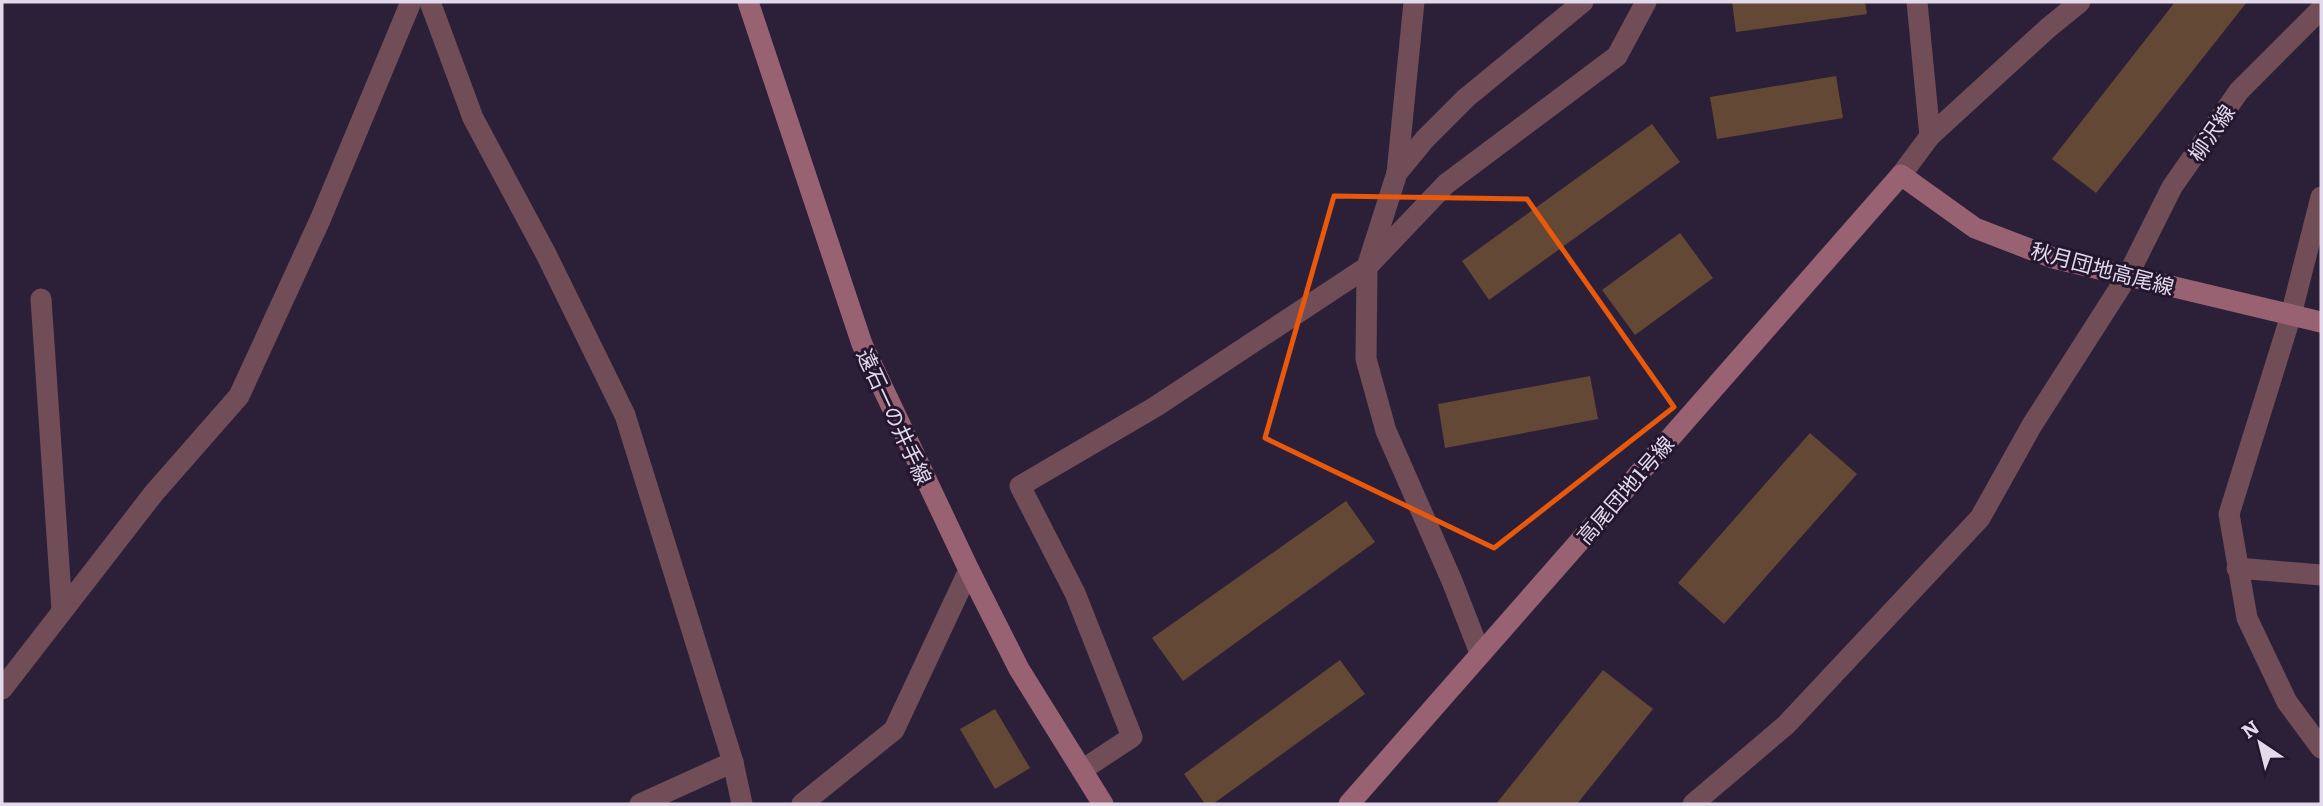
<svg xmlns="http://www.w3.org/2000/svg" width="2323" height="806" font-family="Literata,'Noto Sans JP',serif">
<style>
.building{fill:#634835}
.lines{fill:none;stroke-linecap:round;stroke-linejoin:round}
.street{stroke:#704d57;stroke-width:21}
.secondary{stroke:#996272;stroke-width:21}
.marked{fill:none;stroke:#e8590c;stroke-width:5;stroke-linejoin:round}
.labels{text-anchor:middle;dominant-baseline:central;stroke-width:6;stroke-linejoin:round;paint-order:stroke}
.street-label{font-size:21px;fill:#e2daeb;stroke:#23162e}
</style>
<rect width="100%" height="100%" fill="#2c2039"/>
<g class="building">
<path d="M 1732,2 L 1865,2 L 1867,14 L 1736,32 Z"/>
<path d="M 2175,2 L 2247,2 L 2096,193 L 2052,159 Z"/>
<path d="M 1836,76 L 1843,118 L 1717,139 L 1710,97 Z"/>
<path d="M 1652,124 L 1680,162 L 1489,300 L 1462,261 Z"/>
<path d="M 1680,233 L 1713,278 L 1635,335 L 1602,290 Z"/>
<path d="M 1590,376 L 1598,419 L 1445,448 L 1438,404 Z"/>
<path d="M 1810,433 L 1857,474 L 1724,624 L 1678,583 Z"/>
<path d="M 1346,501 L 1375,542 L 1183,681 L 1152,638 Z"/>
<path d="M 1340,660 L 1365,694 L 1213,804 L 1205,804 L 1184,774 Z"/>
<path d="M 1603,670 L 1653,709 L 1577,804 L 1496,804 Z"/>
<path d="M 995,709 L 1030,768 L 995,789 L 960,729 Z"/>
</g>
<g class="lines">
<g class="street">
<path d="M 430,2 L 473,118 L 546,254 L 625,415 L 733,762 L 742,804"/>
<path d="M 1917,2 L 1930,136"/>
<path d="M 1397,173 L 1414,2"/>
<path d="M 1901,175 L 1930,136 L 2048,28 L 2080,2"/>
<path d="M 2321,197 L 2291,315 L 2229,514 L 2247,618 L 2287,702 L 2321,748"/>
<path d="M 41,299 L 62,610"/>
<path d="M 2237,568 L 2321,575"/>
<path d="M 1480,653 L 1452,581 L 1386,431 L 1366,359 L 1367,267 L 1397,173 L 1425,139 L 1466,98 L 1583,2"/>
<path d="M 2,689 L 154,493 L 239,396 L 320,220 L 411,2"/>
<path d="M 1082,770 L 1132,737 L 1075,593 L 1020,486 L 1155,407 L 1367,267 L 1446,184 L 1617,56 L 1646,2"/>
<path d="M 640,804 L 733,762"/>
<path d="M 802,804 L 894,730 L 969,570"/>
<path d="M 1693,804 L 1786,725 L 1980,518 L 2032,425 L 2128,275 L 2172,187 L 2239,91 L 2321,9"/>
</g>
<g class="secondary">
<path d="M 748,2 L 862,344 L 969,570 L 1019,669 L 1103,804"/>
<path d="M 1349,804 L 1901,175 L 1975,228 L 2053,258 L 2321,322"/>
</g>
</g>
<path class="marked" d="M 1334,196 L 1527,199 L 1674,407 L 1494,548 L 1265,438 Z"/>
<g class="labels">
<g class="street-label">
<text transform="translate(2210 132) rotate(-55)">柳沢線</text>
<text transform="translate(2103 267) rotate(15)">秋月団地高尾線</text>
<text transform="translate(896 416) rotate(65)">遠石一の井手線</text>
<text transform="translate(1624 489) rotate(-49)">高尾団地1号線</text>
</g>
</g>
<rect width="2323" height="806" fill="none" stroke="#e2daeb" stroke-width="7"/>
<g transform="translate(2260 743) rotate(325)" stroke="#23162e" stroke-width="5" paint-order="stroke">
<path d="M0-5L12 26L0 18L-12 26Z" fill="#e2daeb"/>
<text y="-10" font-size="19" font-weight="bold" text-anchor="middle" fill="#e2daeb">N</text>
</g>
</svg>
